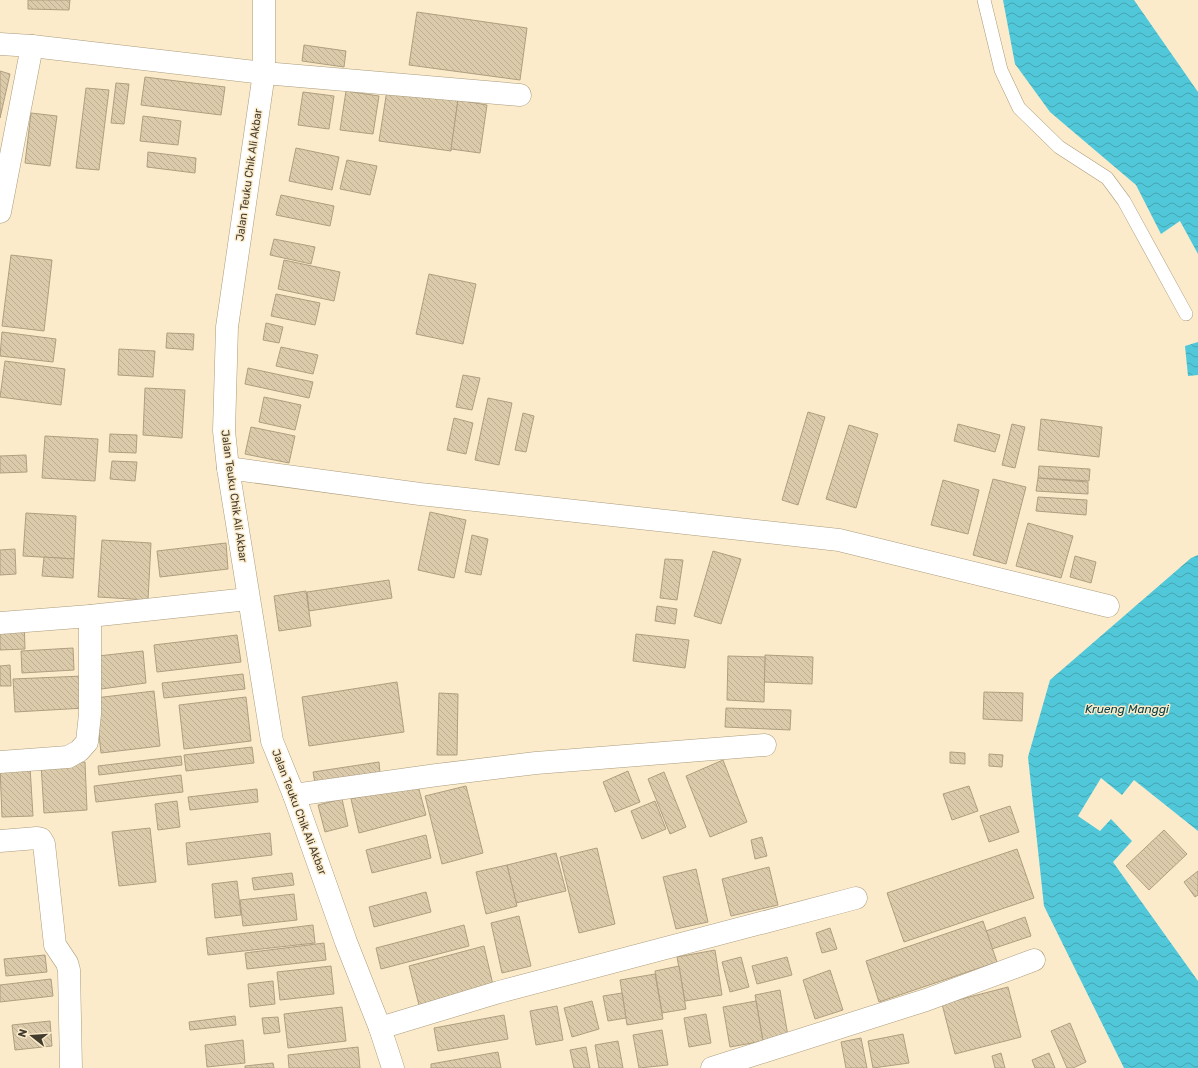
<svg xmlns="http://www.w3.org/2000/svg" width="1198" height="1068" font-family="Rubik,sans-serif">
<style>
.water{fill:url(#water-waves)}
.building{fill:url(#building-back-hatch);stroke:#af9f80}
.lines{fill:none;stroke-linecap:round;stroke-linejoin:round}
.lane-casing{stroke:#ab9c7d;stroke-width:14}
.street-casing{stroke:#ab9c7d;stroke-width:23}
.lane{stroke:#fff;stroke-width:13}
.street{stroke:#fff;stroke-width:22}
.labels{text-anchor:middle;dominant-baseline:central;stroke-width:3;stroke-linejoin:round;paint-order:stroke}
.street-label{font-size:11px;fill:#423c2f;stroke:#fbebca}
.water-label{font-size:12px;font-style:italic;fill:#0a4249;stroke:#fbebca}
</style>
<defs>
<pattern id="water-waves" width="16" height="10" patternUnits="userSpaceOnUse"><rect width="16" height="10" fill="#51c8da"/><path d="M0 5q4-4 8 0t8 0" fill="none" stroke="#45a4b1"/></pattern>
<pattern id="building-back-hatch" width="6" height="6" patternUnits="userSpaceOnUse"><rect width="6" height="6" fill="#dbcbab"/><path d="M-1 5l2 2M0 0l6 6M5-1l2 2" fill="none" stroke="#bdaf93"/></pattern>
</defs>
<rect width="100%" height="100%" fill="#fbebca"/>
<g class="water">
<path d="M 1003,0 L 1134,0 L 1198,92 L 1198,254 L 1180,221 L 1161,234 L 1136,185 L 1050,112 L 1015,64 Z"/>
<path d="M 1198,342 L 1198,375 L 1188,376 L 1185,346 Z"/>
<path d="M 1198,555 L 1198,831 L 1134,780 L 1122,795 L 1101,778 L 1078,816 L 1100,831 L 1111,819 L 1132,841 L 1113,862 L 1198,981 L 1198,1068 L 1124,1068 L 1044,906 L 1028,757 L 1050,680 L 1191,558 Z"/>
</g>
<g class="building">
<path d="M 28,0 L 70,0 L 69,10 L 28,9 Z"/>
<path d="M 417,12 L 527,28 L 520,80 L 409,65 Z"/>
<path d="M 304,45 L 346,51 L 344,67 L 302,61 Z"/>
<path d="M 0,71 L 10,74 L 0,118 Z"/>
<path d="M 145,77 L 225,87 L 221,115 L 141,105 Z"/>
<path d="M 116,83 L 129,84 L 124,124 L 111,123 Z"/>
<path d="M 86,88 L 109,90 L 99,170 L 76,168 Z"/>
<path d="M 387,90 L 458,100 L 451,151 L 379,141 Z"/>
<path d="M 346,91 L 379,96 L 373,134 L 340,130 Z"/>
<path d="M 303,92 L 334,96 L 329,129 L 298,125 Z"/>
<path d="M 458,100 L 487,105 L 480,153 L 451,149 Z"/>
<path d="M 31,113 L 57,116 L 50,166 L 25,163 Z"/>
<path d="M 143,116 L 181,121 L 178,145 L 140,141 Z"/>
<path d="M 296,148 L 339,157 L 332,190 L 289,181 Z"/>
<path d="M 148,152 L 196,158 L 195,173 L 147,167 Z"/>
<path d="M 347,160 L 377,166 L 370,195 L 340,189 Z"/>
<path d="M 281,195 L 334,206 L 330,226 L 276,215 Z"/>
<path d="M 274,239 L 315,247 L 311,264 L 270,255 Z"/>
<path d="M 11,255 L 52,260 L 44,331 L 2,326 Z"/>
<path d="M 284,260 L 340,272 L 334,301 L 278,289 Z"/>
<path d="M 429,274 L 476,284 L 463,344 L 416,334 Z"/>
<path d="M 276,294 L 320,303 L 315,325 L 271,316 Z"/>
<path d="M 266,323 L 283,327 L 279,343 L 263,340 Z"/>
<path d="M 2,332 L 56,339 L 53,362 L 0,356 Z"/>
<path d="M 167,333 L 194,334 L 193,350 L 166,348 Z"/>
<path d="M 281,347 L 318,355 L 313,374 L 276,366 Z"/>
<path d="M 119,349 L 155,351 L 153,377 L 118,375 Z"/>
<path d="M 5,361 L 65,369 L 61,405 L 0,397 Z"/>
<path d="M 248,368 L 313,382 L 309,398 L 245,384 Z"/>
<path d="M 463,375 L 480,378 L 472,410 L 456,407 Z"/>
<path d="M 145,388 L 185,390 L 182,438 L 143,435 Z"/>
<path d="M 264,397 L 301,405 L 295,430 L 259,422 Z"/>
<path d="M 488,398 L 512,403 L 499,465 L 475,460 Z"/>
<path d="M 808,412 L 825,417 L 798,505 L 782,500 Z"/>
<path d="M 523,413 L 534,416 L 526,452 L 515,450 Z"/>
<path d="M 454,418 L 473,423 L 466,454 L 447,450 Z"/>
<path d="M 1041,419 L 1102,427 L 1099,457 L 1038,450 Z"/>
<path d="M 958,424 L 1000,435 L 995,452 L 954,441 Z"/>
<path d="M 1012,424 L 1025,427 L 1015,468 L 1002,465 Z"/>
<path d="M 849,425 L 878,434 L 856,508 L 826,499 Z"/>
<path d="M 251,427 L 295,436 L 289,463 L 245,454 Z"/>
<path d="M 110,434 L 137,435 L 136,453 L 109,452 Z"/>
<path d="M 45,436 L 98,439 L 95,481 L 42,478 Z"/>
<path d="M 26,455 L 27,472 L 0,473 L 0,456 Z"/>
<path d="M 112,461 L 137,462 L 135,481 L 110,479 Z"/>
<path d="M 1039,466 L 1090,469 L 1089,481 L 1038,478 Z"/>
<path d="M 1038,478 L 1088,482 L 1088,494 L 1036,491 Z"/>
<path d="M 993,479 L 1026,487 L 1006,564 L 973,555 Z"/>
<path d="M 943,480 L 979,490 L 968,534 L 931,525 Z"/>
<path d="M 1038,497 L 1087,500 L 1086,515 L 1036,511 Z"/>
<path d="M 430,512 L 466,520 L 454,578 L 418,570 Z"/>
<path d="M 26,513 L 76,516 L 74,559 L 23,556 Z"/>
<path d="M 1028,523 L 1073,536 L 1061,578 L 1016,566 Z"/>
<path d="M 472,535 L 488,539 L 481,575 L 465,572 Z"/>
<path d="M 102,540 L 151,543 L 148,600 L 98,597 Z"/>
<path d="M 226,543 L 228,569 L 160,577 L 157,551 Z"/>
<path d="M 15,549 L 16,574 L 0,575 L 0,550 Z"/>
<path d="M 713,551 L 741,559 L 721,624 L 694,616 Z"/>
<path d="M 1075,556 L 1096,562 L 1091,583 L 1070,577 Z"/>
<path d="M 44,557 L 74,559 L 73,578 L 42,576 Z"/>
<path d="M 665,559 L 683,560 L 677,600 L 660,598 Z"/>
<path d="M 389,580 L 392,598 L 309,611 L 307,592 Z"/>
<path d="M 306,591 L 311,626 L 279,631 L 274,596 Z"/>
<path d="M 657,606 L 677,609 L 675,624 L 655,621 Z"/>
<path d="M 24,619 L 25,649 L 0,650 L 0,620 Z"/>
<path d="M 636,634 L 689,640 L 685,668 L 633,661 Z"/>
<path d="M 237,635 L 241,662 L 157,672 L 154,645 Z"/>
<path d="M 73,648 L 74,670 L 22,673 L 21,651 Z"/>
<path d="M 143,651 L 146,683 L 101,689 L 98,656 Z"/>
<path d="M 765,655 L 813,657 L 812,684 L 764,682 Z"/>
<path d="M 728,656 L 765,657 L 764,702 L 727,700 Z"/>
<path d="M 10,665 L 11,686 L 0,686 L 0,666 Z"/>
<path d="M 243,674 L 245,689 L 164,698 L 162,683 Z"/>
<path d="M 83,676 L 85,708 L 15,712 L 13,679 Z"/>
<path d="M 397,682 L 404,732 L 309,746 L 302,697 Z"/>
<path d="M 154,691 L 160,746 L 101,753 L 95,698 Z"/>
<path d="M 984,692 L 1023,693 L 1022,721 L 983,719 Z"/>
<path d="M 439,693 L 458,694 L 457,755 L 437,755 Z"/>
<path d="M 246,697 L 251,741 L 184,749 L 179,705 Z"/>
<path d="M 726,708 L 791,710 L 790,730 L 725,727 Z"/>
<path d="M 252,747 L 254,763 L 186,771 L 184,755 Z"/>
<path d="M 950,752 L 965,753 L 965,764 L 950,763 Z"/>
<path d="M 989,754 L 1003,755 L 1002,767 L 989,766 Z"/>
<path d="M 181,756 L 182,765 L 99,775 L 98,766 Z"/>
<path d="M 723,760 L 747,822 L 710,837 L 686,776 Z"/>
<path d="M 85,762 L 87,810 L 44,813 L 41,764 Z"/>
<path d="M 379,762 L 380,773 L 315,783 L 313,772 Z"/>
<path d="M 30,767 L 33,816 L 2,817 L 0,768 Z"/>
<path d="M 628,771 L 640,802 L 615,812 L 603,782 Z"/>
<path d="M 664,772 L 686,827 L 670,834 L 648,779 Z"/>
<path d="M 181,775 L 183,792 L 96,802 L 94,786 Z"/>
<path d="M 417,782 L 426,815 L 359,833 L 351,799 Z"/>
<path d="M 466,786 L 483,853 L 442,864 L 425,796 Z"/>
<path d="M 969,786 L 978,811 L 952,820 L 943,794 Z"/>
<path d="M 257,789 L 258,802 L 190,810 L 188,797 Z"/>
<path d="M 342,799 L 348,826 L 325,832 L 318,805 Z"/>
<path d="M 177,801 L 180,827 L 158,830 L 155,804 Z"/>
<path d="M 655,801 L 666,829 L 642,839 L 631,811 Z"/>
<path d="M 1010,806 L 1019,832 L 989,842 L 980,816 Z"/>
<path d="M 150,828 L 156,882 L 119,886 L 112,832 Z"/>
<path d="M 1164,830 L 1187,854 L 1149,890 L 1126,866 Z"/>
<path d="M 270,833 L 272,855 L 188,865 L 186,843 Z"/>
<path d="M 426,835 L 431,858 L 372,873 L 366,850 Z"/>
<path d="M 762,837 L 767,856 L 755,859 L 751,840 Z"/>
<path d="M 597,848 L 615,924 L 579,933 L 560,857 Z"/>
<path d="M 1017,849 L 1034,898 L 904,942 L 887,893 Z"/>
<path d="M 556,853 L 566,891 L 516,903 L 507,865 Z"/>
<path d="M 507,865 L 517,906 L 486,914 L 476,872 Z"/>
<path d="M 769,867 L 778,905 L 731,916 L 722,879 Z"/>
<path d="M 696,869 L 708,922 L 676,929 L 663,877 Z"/>
<path d="M 1198,871 L 1198,895 L 1195,897 L 1184,882 Z"/>
<path d="M 292,873 L 294,885 L 254,890 L 252,878 Z"/>
<path d="M 237,881 L 241,915 L 215,918 L 212,884 Z"/>
<path d="M 426,892 L 431,912 L 374,927 L 369,907 Z"/>
<path d="M 294,894 L 297,920 L 243,926 L 240,900 Z"/>
<path d="M 519,916 L 531,966 L 502,973 L 491,923 Z"/>
<path d="M 1025,917 L 1031,936 L 992,949 L 986,931 Z"/>
<path d="M 983,921 L 997,962 L 879,1002 L 866,961 Z"/>
<path d="M 313,925 L 315,943 L 208,955 L 206,938 Z"/>
<path d="M 464,925 L 469,946 L 381,969 L 376,948 Z"/>
<path d="M 830,928 L 837,949 L 822,953 L 816,933 Z"/>
<path d="M 324,943 L 326,960 L 247,969 L 245,953 Z"/>
<path d="M 484,946 L 493,985 L 419,1005 L 409,966 Z"/>
<path d="M 715,950 L 722,995 L 685,1001 L 677,957 Z"/>
<path d="M 45,955 L 47,972 L 6,976 L 4,959 Z"/>
<path d="M 741,957 L 749,987 L 730,992 L 722,962 Z"/>
<path d="M 787,957 L 792,975 L 757,984 L 752,966 Z"/>
<path d="M 331,966 L 334,994 L 280,1000 L 277,972 Z"/>
<path d="M 679,966 L 686,1009 L 662,1013 L 655,971 Z"/>
<path d="M 830,970 L 843,1010 L 815,1019 L 803,980 Z"/>
<path d="M 655,974 L 663,1019 L 627,1025 L 620,980 Z"/>
<path d="M 51,979 L 53,996 L 0,1002 L 0,985 Z"/>
<path d="M 273,981 L 275,1004 L 250,1007 L 248,984 Z"/>
<path d="M 1008,987 L 1021,1037 L 955,1054 L 942,1004 Z"/>
<path d="M 780,990 L 788,1036 L 763,1041 L 755,995 Z"/>
<path d="M 622,993 L 626,1018 L 608,1021 L 603,996 Z"/>
<path d="M 592,1001 L 599,1029 L 572,1037 L 564,1008 Z"/>
<path d="M 756,1001 L 763,1041 L 730,1047 L 723,1007 Z"/>
<path d="M 557,1006 L 563,1040 L 536,1045 L 530,1011 Z"/>
<path d="M 342,1007 L 346,1041 L 288,1048 L 284,1014 Z"/>
<path d="M 706,1014 L 711,1043 L 689,1047 L 684,1018 Z"/>
<path d="M 504,1015 L 508,1039 L 438,1051 L 434,1028 Z"/>
<path d="M 235,1016 L 236,1025 L 190,1030 L 189,1022 Z"/>
<path d="M 278,1017 L 280,1032 L 264,1034 L 262,1018 Z"/>
<path d="M 50,1021 L 52,1046 L 15,1050 L 12,1025 Z"/>
<path d="M 1070,1023 L 1086,1062 L 1073,1068 L 1067,1068 L 1051,1031 Z"/>
<path d="M 662,1030 L 668,1065 L 639,1068 L 633,1035 Z"/>
<path d="M 903,1034 L 909,1063 L 873,1068 L 868,1041 Z"/>
<path d="M 861,1038 L 867,1068 L 846,1068 L 841,1042 Z"/>
<path d="M 243,1040 L 245,1063 L 207,1067 L 205,1045 Z"/>
<path d="M 618,1041 L 623,1068 L 599,1068 L 595,1045 Z"/>
<path d="M 358,1047 L 360,1068 L 289,1068 L 288,1055 Z"/>
<path d="M 586,1047 L 590,1068 L 574,1068 L 570,1050 Z"/>
<path d="M 498,1052 L 501,1068 L 431,1068 L 431,1064 Z"/>
<path d="M 1001,1053 L 1005,1068 L 995,1068 L 992,1056 Z"/>
<path d="M 1049,1053 L 1055,1068 L 1035,1068 L 1032,1060 Z"/>
<path d="M 273,1063 L 274,1068 L 245,1068 L 245,1066 Z"/>
</g>
<g class="lines">
<g class="lane-casing">
<path id="lane" d="M 984,0 L 1001,70 L 1019,108 L 1059,147 L 1107,178 L 1124,201 L 1186,314"/>
</g>
<g class="street-casing">
<g id="street">
<path d="M 264,0 L 264,73 L 227,327 L 224,431 L 228,468 L 272,741 L 294,795 L 346,942 L 380,1028 L 393,1068"/>
<path d="M 0,44 L 32,46 L 264,73 L 520,95"/>
<path d="M 0,212 L 32,46"/>
<path d="M 228,468 L 420,494 L 839,540 L 1108,606"/>
<path d="M 0,623 L 90,616 L 248,599"/>
<path d="M 0,762 L 68,757 L 79,751 L 87,742 L 90,714 L 90,616"/>
<path d="M 294,795 L 437,775 L 536,763 L 765,745"/>
<path d="M 0,841 L 37,838 L 41,839 L 44,844 L 55,945 L 67,963 L 69,970 L 71,1068"/>
<path d="M 380,1028 L 499,992 L 856,898"/>
<path d="M 712,1068 L 926,1000 L 1034,960"/>
</g>
</g>
<use href="#lane" class="lane"/>
<use href="#street" class="street"/>
</g>
<g class="labels">
<g class="street-label">
<text transform="translate(249 175) rotate(-82)">Jalan Teuku Chik Ali Akbar</text>
<text transform="translate(234 496) rotate(82)">Jalan Teuku Chik Ali Akbar</text>
<text transform="translate(299 812) rotate(69)">Jalan Teuku Chik Ali Akbar</text>
</g>
<g class="water-label">
<text x="1127" y="709">Krueng Manggi</text>
</g>
</g>
<g transform="translate(32 1036) rotate(287)" stroke="#fbebca" stroke-width="3" paint-order="stroke">
<path d="M0-3L7 15L0 10L-7 15Z" fill="#423c2f"/>
<text y="-6" font-size="11" font-weight="bold" text-anchor="middle" fill="#423c2f">N</text>
</g>
</svg>
